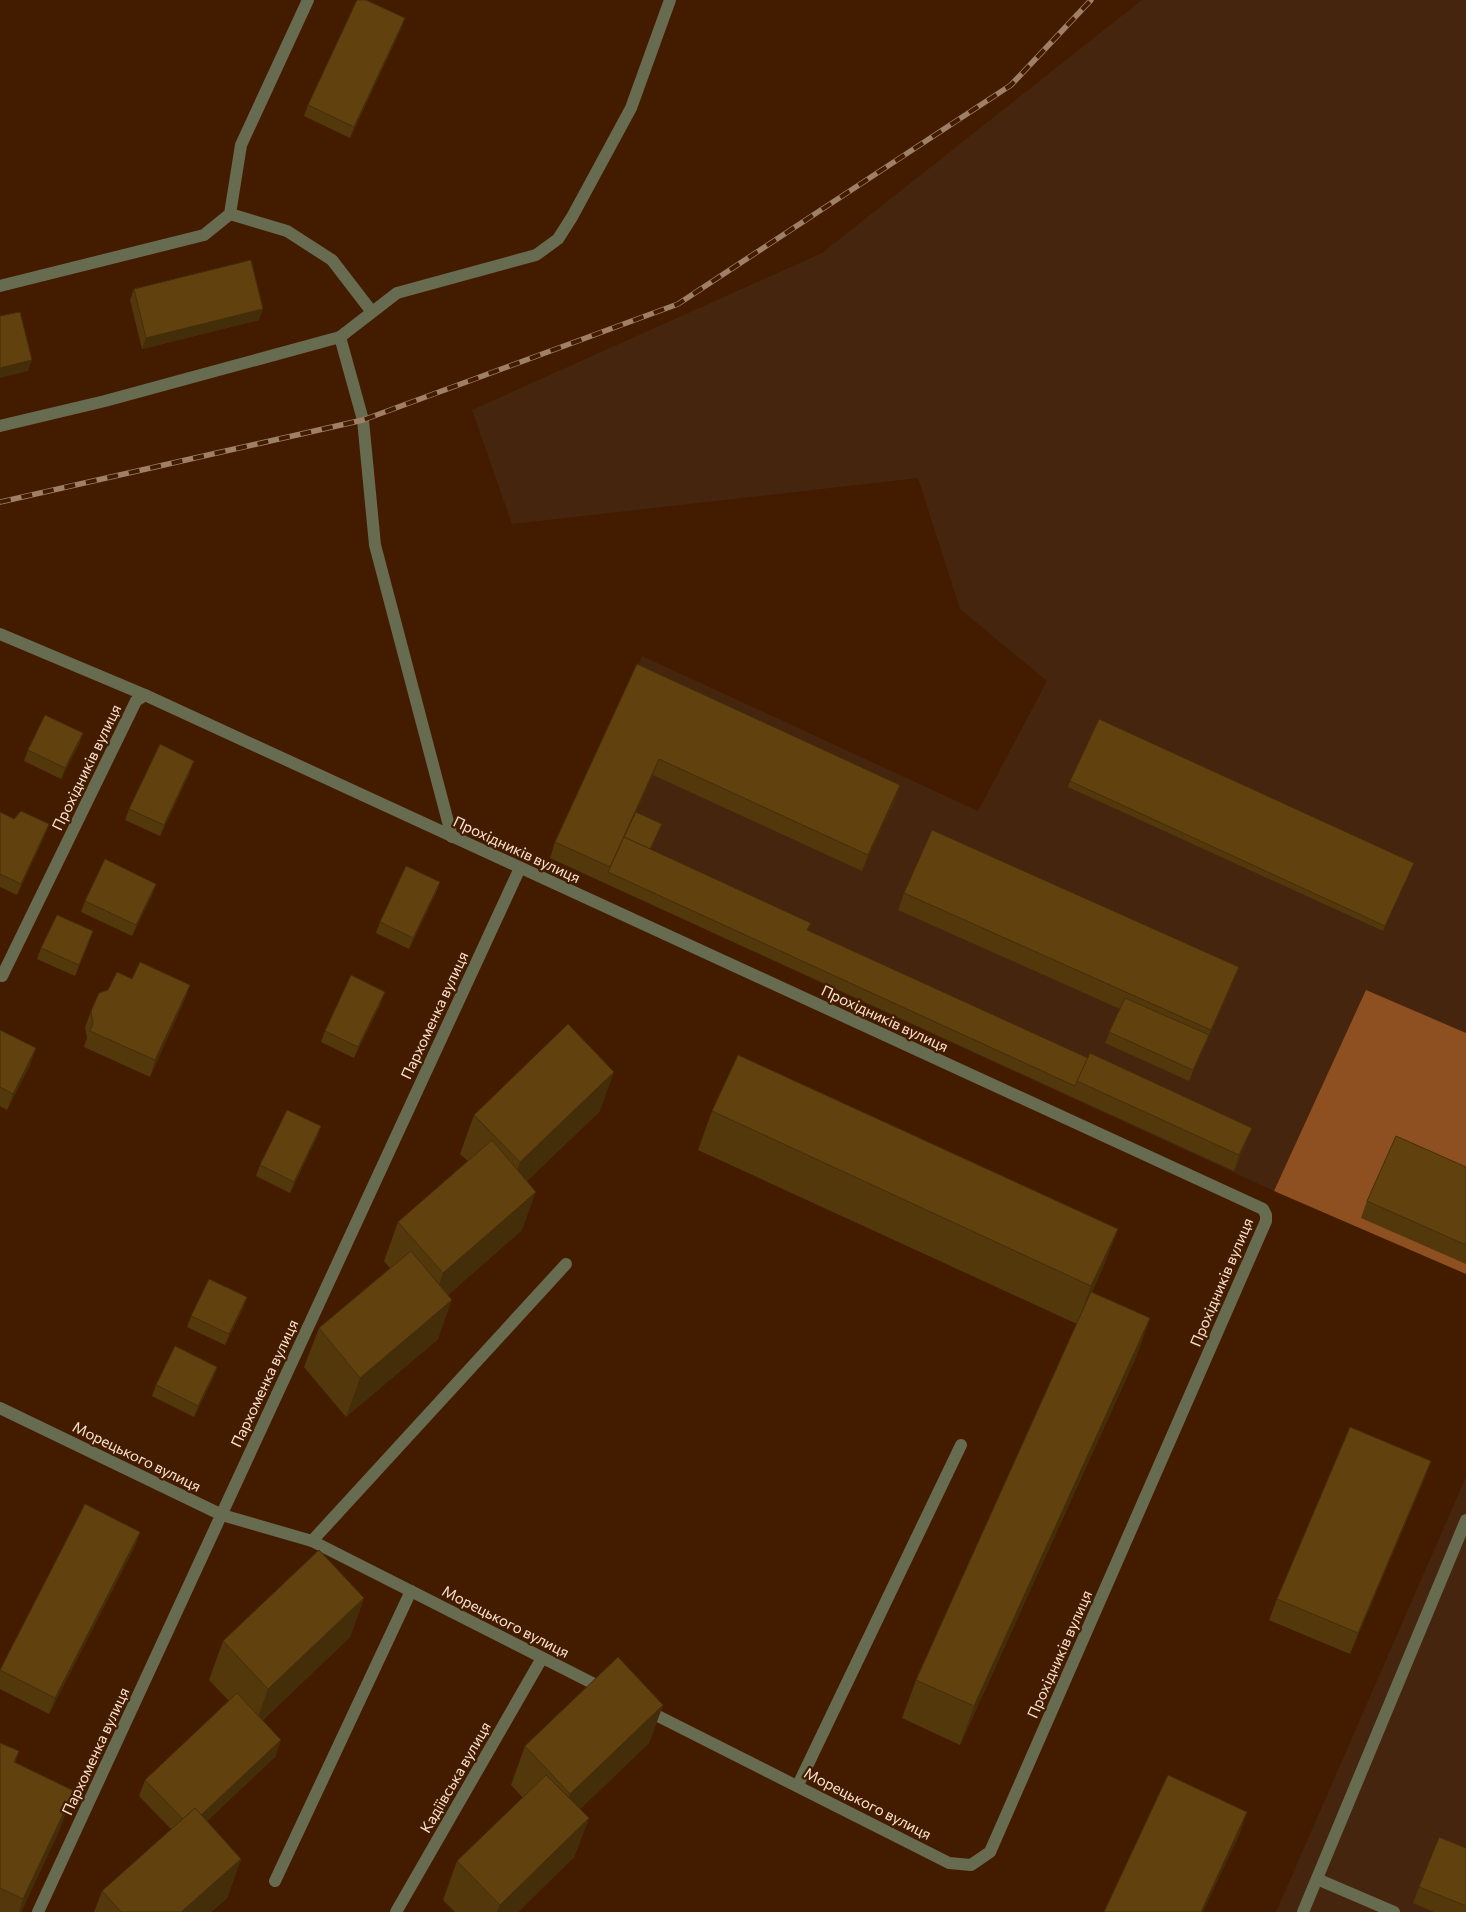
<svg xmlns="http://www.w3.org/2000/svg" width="1466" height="1912" font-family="Commissioner,sans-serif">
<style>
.built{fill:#46250e}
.forest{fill:#8e5021}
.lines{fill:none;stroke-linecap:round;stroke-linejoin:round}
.lane{stroke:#676b50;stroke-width:12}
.street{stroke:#676b50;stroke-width:12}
.rail-casing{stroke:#9f7f68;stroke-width:5.5}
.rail{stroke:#431c00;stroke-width:4;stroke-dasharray:11;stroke-linecap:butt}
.wall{fill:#53380c}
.shaded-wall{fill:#442e0a}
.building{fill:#61410e;stroke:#442e0a}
.labels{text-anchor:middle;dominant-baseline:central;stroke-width:4.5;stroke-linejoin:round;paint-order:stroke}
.street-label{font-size:15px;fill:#fce2d1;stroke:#431c00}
</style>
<rect width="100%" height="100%" fill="#431c00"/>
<g class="built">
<path d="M 1142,0 L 1466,0 L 1466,1033 L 1366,991 L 1274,1191 L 550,858 L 642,656 L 978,811 L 1047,681 L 960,609 L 918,478 L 512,524 L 472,410 L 822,253 Z"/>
<path d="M 1466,1477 L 1466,1912 L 1276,1912 Z"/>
</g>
<path class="forest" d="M 1366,990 L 1466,1033 L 1466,1274 L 1274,1191 Z"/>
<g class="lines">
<g class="lane">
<path d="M 230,214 L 287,231 L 332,260 L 372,312"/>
<path d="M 0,286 L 204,235 L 230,214 L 241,145 L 308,0"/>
<path d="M 0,426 L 105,401 L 340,337 L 363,420 L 375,545 L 452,837"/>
<path d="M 312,1541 L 566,1264"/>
<path d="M 798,1785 L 961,1445"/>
<path d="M 1317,1879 L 1394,1912"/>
<path d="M 275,1881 L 411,1591"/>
<path d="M 1303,1912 L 1466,1520"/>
</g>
<g class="street">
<path d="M 340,337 L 397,293 L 536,255 L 558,239 L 572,217 L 631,108 L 670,0"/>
<path d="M 0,634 L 145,695"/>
<path d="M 2,976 L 136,701 L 145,695 L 1263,1209 L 1266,1215 L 1266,1221 L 990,1852 L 971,1865 L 949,1863 L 644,1709"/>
<path d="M 0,1408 L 222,1515 L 312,1541 L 606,1690"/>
<path d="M 38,1912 L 520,868"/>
<path d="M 396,1912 L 542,1658"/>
</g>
<g class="rail-casing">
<path id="rail" d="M 0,502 L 363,420 L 678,304 L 1011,85 L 1091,0"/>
</g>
<use href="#rail" class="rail"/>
</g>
<g class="wall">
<path d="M 401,29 L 350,138 L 304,116 L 308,105 Z"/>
<path d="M 134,289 L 259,320 L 142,349 L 130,300 Z"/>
<path d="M 637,664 L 894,802 L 862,871 L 653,775 L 636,812 L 660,829 L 650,849 L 808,930 L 1246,1144 L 1234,1171 L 550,858 L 555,842 Z"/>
<path d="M 83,733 L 79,744 L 61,779 L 24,761 L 28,750 Z"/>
<path d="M 190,772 L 160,836 L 125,820 L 129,809 Z"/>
<path d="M 1070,781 L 1414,863 L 1383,931 L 1068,787 Z"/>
<path d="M 0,812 L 14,819 L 49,824 L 45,835 L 17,895 L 0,887 Z"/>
<path d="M 440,882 L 436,893 L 409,949 L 376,933 L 380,922 Z"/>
<path d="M 156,884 L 152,895 L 132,936 L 81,912 L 85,901 Z"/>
<path d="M 904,893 L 1233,983 L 1189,1081 L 1105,1043 L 1120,1009 L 898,910 Z"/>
<path d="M 89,942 L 75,976 L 37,959 L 41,948 Z"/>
<path d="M 132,979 L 190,985 L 184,1001 L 150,1077 L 84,1047 L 87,1038 L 85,1027 L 91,1011 Z"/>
<path d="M 381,1003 L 354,1058 L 321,1042 L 325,1031 Z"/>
<path d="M 0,1030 L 30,1065 L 7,1110 L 0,1106 Z"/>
<path d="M 600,1111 L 527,1181 L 522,1230 L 448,1295 L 438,1339 L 346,1417 L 304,1367 L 319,1328 L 390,1268 L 384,1261 L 398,1222 L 468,1161 L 460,1154 L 474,1115 Z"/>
<path d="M 712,1111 L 1118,1229 L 1103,1267 L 1092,1292 L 1150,1318 L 1136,1357 L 960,1745 L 902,1718 L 916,1680 L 1077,1324 L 698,1150 Z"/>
<path d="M 321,1126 L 317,1137 L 290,1193 L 256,1176 L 260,1165 Z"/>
<path d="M 1466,1167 L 1466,1264 L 1361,1218 L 1367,1201 Z"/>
<path d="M 247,1297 L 243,1308 L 225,1345 L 187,1327 L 191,1316 Z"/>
<path d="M 217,1367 L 213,1378 L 194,1417 L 152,1396 L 156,1385 Z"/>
<path d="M 1431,1461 L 1423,1482 L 1350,1654 L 1269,1620 L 1277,1599 Z"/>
<path d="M 85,1504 L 140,1532 L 134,1548 L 49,1714 L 0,1689 L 0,1671 Z"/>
<path d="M 364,1598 L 350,1637 L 263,1720 L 276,1756 L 207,1821 L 241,1859 L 227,1898 L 211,1912 L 94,1912 L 102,1891 L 172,1830 L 139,1796 L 145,1780 L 229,1701 L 209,1680 L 223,1641 Z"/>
<path d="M 663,1705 L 649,1743 L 580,1809 L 589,1818 L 574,1857 L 518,1912 L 455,1912 L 443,1900 L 457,1861 L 523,1798 L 511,1785 L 525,1746 Z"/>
<path d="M 0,1743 L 19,1751 L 15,1763 L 60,1829 L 21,1912 L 0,1912 Z"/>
<path d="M 1466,1848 L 1466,1912 L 1434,1912 L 1413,1903 L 1419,1887 Z"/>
</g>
<g class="shaded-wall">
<path d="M 405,18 L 401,29 L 350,138 L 354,127 Z"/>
<path d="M 263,309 L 259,320 L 142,349 L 146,338 Z"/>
<path d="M 32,360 L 28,371 L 0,378 L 0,368 Z"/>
<path d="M 83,733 L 79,744 L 61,779 L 65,768 Z"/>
<path d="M 659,759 L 653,775 L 622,843 L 608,872 Z"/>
<path d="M 194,761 L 190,772 L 160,836 L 164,825 Z"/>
<path d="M 900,785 L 894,802 L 862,871 L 868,855 Z"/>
<path d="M 49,824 L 45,835 L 17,895 L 21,884 Z"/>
<path d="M 1414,863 L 1412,869 L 1383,931 L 1385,926 Z"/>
<path d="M 440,882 L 436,893 L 409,949 L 413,938 Z"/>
<path d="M 156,884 L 152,895 L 132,936 L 136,925 Z"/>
<path d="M 93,931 L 89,942 L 75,976 L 79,965 Z"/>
<path d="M 1239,967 L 1233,983 L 1189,1081 L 1193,1070 Z"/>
<path d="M 190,985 L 184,1001 L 150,1077 L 155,1060 Z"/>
<path d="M 385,992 L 381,1003 L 354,1058 L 358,1047 Z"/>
<path d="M 36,1048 L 30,1065 L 7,1110 L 13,1094 Z"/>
<path d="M 614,1072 L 600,1111 L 506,1201 L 520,1162 Z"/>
<path d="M 321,1126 L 317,1137 L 290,1193 L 294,1182 Z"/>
<path d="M 1252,1128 L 1246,1144 L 1234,1171 L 1239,1155 Z"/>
<path d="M 536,1192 L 522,1230 L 429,1312 L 443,1273 Z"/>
<path d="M 1118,1229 L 1103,1267 L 1077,1324 L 1091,1286 Z"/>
<path d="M 247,1297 L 243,1308 L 225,1345 L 229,1334 Z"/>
<path d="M 452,1300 L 438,1339 L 346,1417 L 360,1378 Z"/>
<path d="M 1150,1318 L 1136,1357 L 960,1745 L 974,1706 Z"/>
<path d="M 217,1367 L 213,1378 L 194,1417 L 198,1406 Z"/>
<path d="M 1431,1461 L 1423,1482 L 1350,1654 L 1358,1633 Z"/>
<path d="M 140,1532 L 134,1548 L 49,1714 L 55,1698 Z"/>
<path d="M 364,1598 L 350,1637 L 254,1728 L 268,1689 Z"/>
<path d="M 663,1705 L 649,1743 L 556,1832 L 570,1794 Z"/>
<path d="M 281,1740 L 276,1756 L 184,1842 L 190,1826 Z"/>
<path d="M 74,1791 L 60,1829 L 21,1912 L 19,1912 L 23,1899 Z"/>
<path d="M 1247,1812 L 1240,1833 L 1203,1912 L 1201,1912 Z"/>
<path d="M 589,1818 L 574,1857 L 518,1912 L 497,1912 L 500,1905 Z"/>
<path d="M 241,1859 L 227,1898 L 211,1912 L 181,1912 Z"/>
</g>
<g class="building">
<path d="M 357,0 L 366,0 L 405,18 L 354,127 L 308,105 Z"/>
<path d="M 251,260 L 263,309 L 146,338 L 134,289 Z"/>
<path d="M 20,312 L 32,360 L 0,368 L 0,316 Z"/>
<path d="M 637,664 L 900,785 L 868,855 L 659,759 L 610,867 L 555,842 Z"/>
<path d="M 45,715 L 83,733 L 65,768 L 28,750 Z"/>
<path d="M 1099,719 L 1414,863 L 1385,926 L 1070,781 Z"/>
<path d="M 160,744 L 194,761 L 164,825 L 129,809 Z"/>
<path d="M 21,811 L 49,824 L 21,884 L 0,874 L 0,812 L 14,819 Z"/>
<path d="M 636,812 L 662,824 L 650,849 L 624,837 Z"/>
<path d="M 932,830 L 1239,967 L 1211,1030 L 904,893 Z"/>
<path d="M 624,837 L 811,923 L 807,930 L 1088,1058 L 1075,1086 L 608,872 Z"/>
<path d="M 105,859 L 156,884 L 136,925 L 85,901 Z"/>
<path d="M 406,866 L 440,882 L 413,938 L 380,922 Z"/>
<path d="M 57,915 L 93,931 L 79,965 L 41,948 Z"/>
<path d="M 140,962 L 190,985 L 155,1060 L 90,1031 L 93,1023 L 91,1011 L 99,993 L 108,990 L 117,972 L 132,979 Z"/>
<path d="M 351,975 L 385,992 L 358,1047 L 325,1031 Z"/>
<path d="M 1125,998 L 1209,1035 L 1193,1070 L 1109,1032 Z"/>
<path d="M 568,1024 L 614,1072 L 520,1162 L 474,1115 Z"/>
<path d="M 0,1030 L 36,1048 L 13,1094 L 0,1087 Z"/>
<path d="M 1090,1053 L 1252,1128 L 1239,1155 L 1077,1081 Z"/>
<path d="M 738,1055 L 1118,1229 L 1091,1286 L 712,1111 Z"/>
<path d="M 287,1110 L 321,1126 L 294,1182 L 260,1165 Z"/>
<path d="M 1396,1136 L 1466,1167 L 1466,1245 L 1367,1201 Z"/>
<path d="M 492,1140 L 536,1192 L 443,1273 L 398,1222 Z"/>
<path d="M 411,1251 L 452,1300 L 360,1378 L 319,1328 Z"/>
<path d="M 209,1279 L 247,1297 L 229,1334 L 191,1316 Z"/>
<path d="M 1091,1292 L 1150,1318 L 974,1706 L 916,1680 Z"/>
<path d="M 175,1346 L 217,1367 L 198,1406 L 156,1385 Z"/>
<path d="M 1350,1427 L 1431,1461 L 1358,1633 L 1277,1599 Z"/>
<path d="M 85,1504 L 140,1532 L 55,1698 L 0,1670 Z"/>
<path d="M 319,1550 L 364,1598 L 268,1689 L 223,1641 Z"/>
<path d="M 618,1657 L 663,1705 L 570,1794 L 525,1746 Z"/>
<path d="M 237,1693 L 281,1740 L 201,1815 L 195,1808 L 183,1819 L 145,1780 Z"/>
<path d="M 0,1743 L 19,1751 L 14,1762 L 74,1791 L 23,1899 L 0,1888 Z"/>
<path d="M 546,1775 L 589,1818 L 500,1905 L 457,1861 Z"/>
<path d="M 1168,1775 L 1247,1812 L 1201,1912 L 1104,1912 Z"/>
<path d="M 195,1808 L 241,1859 L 181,1912 L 121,1912 L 102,1891 Z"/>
<path d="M 1439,1837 L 1466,1848 L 1466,1906 L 1419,1887 Z"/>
</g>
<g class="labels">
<g class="street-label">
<text transform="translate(86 767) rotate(-64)">Прохідників вулиця</text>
<text transform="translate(517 849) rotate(25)">Прохідників вулиця</text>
<text transform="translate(434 1015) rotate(-65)">Пархоменка вулиця</text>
<text transform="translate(885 1018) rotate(25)">Прохідників вулиця</text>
<text transform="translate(1221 1282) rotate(-67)">Прохідників вулиця</text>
<text transform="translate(264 1383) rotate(-65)">Пархоменка вулиця</text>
<text transform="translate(137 1456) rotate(26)">Морецького вулиця</text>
<text transform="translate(506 1621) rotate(27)">Морецького вулиця</text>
<text transform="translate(1059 1654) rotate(-66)">Прохідників вулиця</text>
<text transform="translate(95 1751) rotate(-65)">Пархоменка вулиця</text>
<text transform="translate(455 1777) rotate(-60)">Кадіївська вулиця</text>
<text transform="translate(868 1803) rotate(27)">Морецького вулиця</text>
</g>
</g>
</svg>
